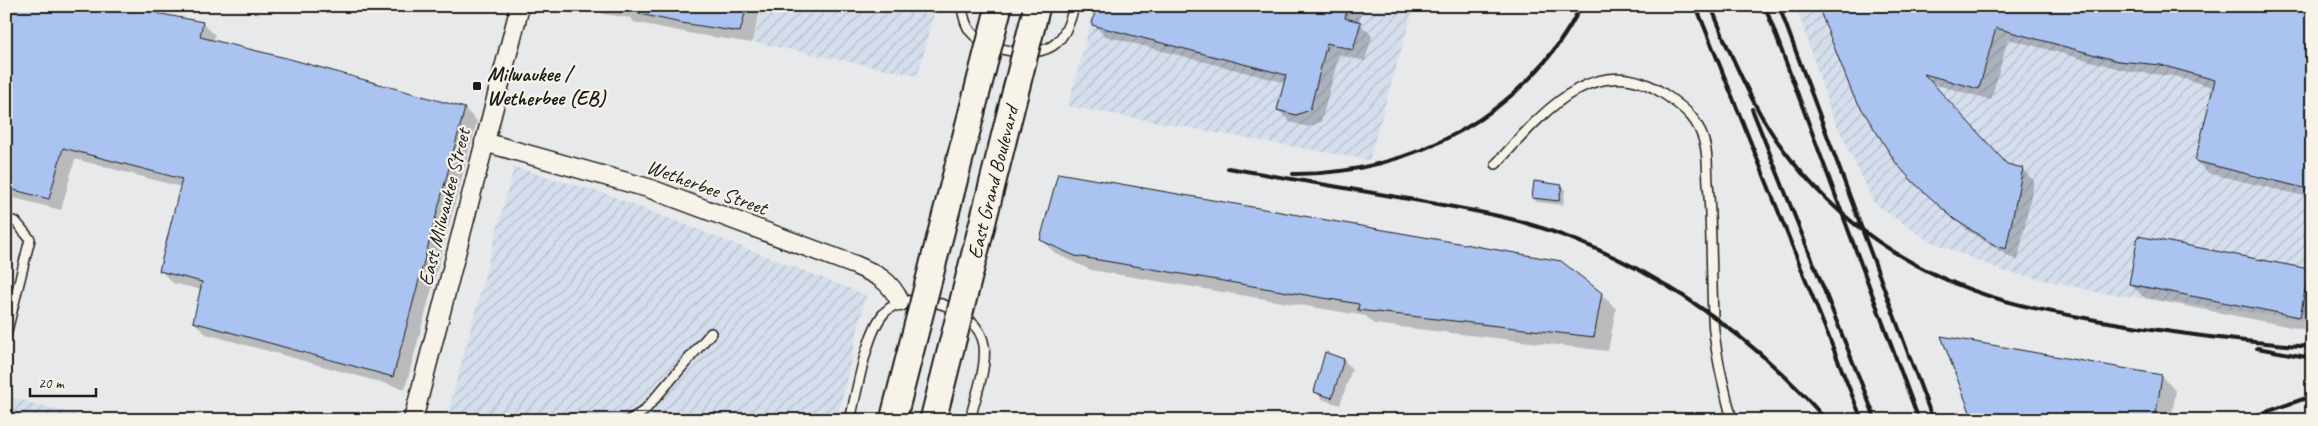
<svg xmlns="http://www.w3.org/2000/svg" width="2318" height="426" font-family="Caveat,sans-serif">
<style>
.industrial{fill:url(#industrial-furrows)}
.shadow{fill:#0003}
.building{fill:#aac3f1;stroke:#1c1c1c}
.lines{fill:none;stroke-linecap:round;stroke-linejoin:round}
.service-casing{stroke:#1c1c1c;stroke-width:12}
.minor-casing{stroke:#1c1c1c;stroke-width:21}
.service{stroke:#f7f3e8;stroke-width:9}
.minor{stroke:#f7f3e8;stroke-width:18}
.rail{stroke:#1c1c1c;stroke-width:4}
.secondary-bridge-casing{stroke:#1c1c1c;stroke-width:29;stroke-linecap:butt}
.secondary-bridge{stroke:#f7f3e8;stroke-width:25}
.poi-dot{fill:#1c1c1c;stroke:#f7f3e8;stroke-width:2}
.labels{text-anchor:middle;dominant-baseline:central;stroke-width:4.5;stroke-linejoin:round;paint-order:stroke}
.poi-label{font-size:21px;font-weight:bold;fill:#1c1c1c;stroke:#f7f3e8;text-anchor:start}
.street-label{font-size:21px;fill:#1c1c1c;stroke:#f7f3e8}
</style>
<defs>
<pattern id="industrial-furrows" width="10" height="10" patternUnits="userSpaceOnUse" patternTransform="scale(1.25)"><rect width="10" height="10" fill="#d5deec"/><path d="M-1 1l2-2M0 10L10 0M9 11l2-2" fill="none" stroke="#b6beca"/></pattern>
</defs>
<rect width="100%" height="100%" fill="#e8e9ea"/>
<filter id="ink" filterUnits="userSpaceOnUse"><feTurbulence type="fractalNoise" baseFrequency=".02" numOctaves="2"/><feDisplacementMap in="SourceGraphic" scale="10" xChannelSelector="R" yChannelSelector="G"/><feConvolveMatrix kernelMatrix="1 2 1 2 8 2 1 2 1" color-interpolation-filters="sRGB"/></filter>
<g filter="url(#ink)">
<g class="industrial">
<path d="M 762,6 L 936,6 L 918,76 L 753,42 Z"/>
<path d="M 1095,6 L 1414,6 L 1369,160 L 1068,106 Z"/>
<path d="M 1796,6 L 2312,6 L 2312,321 L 2097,292 L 2004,271 L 1927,240 L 1874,203 L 1831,113 Z"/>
<path d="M 514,167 L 606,194 L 866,295 L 837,420 L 446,420 Z"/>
<path d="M 6,396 L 96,420 L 6,420 Z"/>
</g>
<g class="shadow">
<path d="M 6,6 L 202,23 L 215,35 L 213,42 L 465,109 L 477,121 L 405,389 L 206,334 L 194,322 L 202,290 L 173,283 L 161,271 L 181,187 L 75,159 L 61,210 L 6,196 Z"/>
<path d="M 596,6 L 761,6 L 752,43 L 694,34 L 634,22 L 631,18 L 603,14 Z"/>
<path d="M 1098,6 L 1363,6 L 1359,23 L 1372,36 L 1365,61 L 1339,55 L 1321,122 L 1308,127 L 1290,122 L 1278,110 L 1286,83 L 1105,36 L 1093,24 Z"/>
<path d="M 1826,6 L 2312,6 L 2312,198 L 2208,173 L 2196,161 L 2215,88 L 2174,76 L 2131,72 L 2008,39 L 1991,100 L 1933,84 L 2008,165 L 2022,169 L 2034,181 L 2018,260 L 2009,257 L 1967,230 L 1912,181 Z"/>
<path d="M 1561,186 L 1565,190 L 1563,205 L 1537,202 L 1533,198 Z"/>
<path d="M 1041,239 L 1601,294 L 1616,309 L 1608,351 L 1374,324 L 1366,316 L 1091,270 L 1056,254 Z"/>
<path d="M 2309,270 L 2312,273 L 2312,331 L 2145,298 L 2130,284 Z"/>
<path d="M 1326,354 L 1344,360 L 1352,369 L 1340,405 L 1324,400 L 1315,392 Z"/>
<path d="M 2161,376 L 2176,391 L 2171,420 L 2156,420 Z"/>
</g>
<g class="building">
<path d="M 6,6 L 120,6 L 203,22 L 200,37 L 290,59 L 465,108 L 393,377 L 193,322 L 202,282 L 159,271 L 182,179 L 63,148 L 49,199 L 6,188 Z"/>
<path d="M 641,6 L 747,6 L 740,32 L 681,23 L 640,14 Z"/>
<path d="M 1096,6 L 1348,6 L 1345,18 L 1361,22 L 1353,50 L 1327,43 L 1310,110 L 1296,115 L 1277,110 L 1286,75 L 1092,25 Z"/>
<path d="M 1818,6 L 2312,6 L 2312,190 L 2195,161 L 2215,80 L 2161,65 L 2118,61 L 1996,28 L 1979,89 L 1924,74 L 2007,164 L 2023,168 L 2006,249 L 1996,246 L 1954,219 L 1912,181 L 1896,163 L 1853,95 Z"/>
<path d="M 1058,173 L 1561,261 L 1602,293 L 1594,337 L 1358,310 L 1359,304 L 1075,256 L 1040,240 Z"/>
<path d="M 1534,181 L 1562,185 L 1559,201 L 1532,198 Z"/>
<path d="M 2138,236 L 2309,269 L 2300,317 L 2129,284 Z"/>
<path d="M 1941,336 L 2162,375 L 2155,420 L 1973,420 Z"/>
<path d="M 1325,352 L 1344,359 L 1332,398 L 1314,392 Z"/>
</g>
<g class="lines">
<g class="service-casing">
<g id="service">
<path d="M 962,6 C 963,15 965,25 971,32 C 987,51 1035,60 1055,44 C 1066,35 1071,19 1074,6"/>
<path d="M 1496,164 C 1541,115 1596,45 1667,96 C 1687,110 1699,120 1705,145 C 1708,157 1707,171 1708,183 C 1712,227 1711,271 1713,316 C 1714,350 1724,387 1732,420"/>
<path d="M 6,219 L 16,222 L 30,239 L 6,335"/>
<path d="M 629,420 L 644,411 L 711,333"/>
<path d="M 850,420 C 857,392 866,332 885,312 C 913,285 978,308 984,345 C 987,369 975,397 970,420"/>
</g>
</g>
<g class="minor-casing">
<g id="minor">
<path d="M 484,142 L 648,188 L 855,265 C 876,274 890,280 900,302"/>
<path d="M 413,420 L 520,6"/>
</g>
</g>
<use href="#service" class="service"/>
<use href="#minor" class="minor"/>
<g class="rail">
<path d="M 1696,6 L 1862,420"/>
<path d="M 1711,6 L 1727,46"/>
<path d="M 1765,6 L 1919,420"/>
<path d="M 1779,6 L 1933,420"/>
<path d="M 1724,39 C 1741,76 1758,116 1783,149 C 1837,223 1915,275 2002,300 C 2035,310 2069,315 2102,321 C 2172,333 2241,342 2312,347"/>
<path d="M 1752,109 L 1876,420"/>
<path d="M 1228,168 C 1287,178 1345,188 1403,198 C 1442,205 1481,211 1519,221 C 1636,254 1746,327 1826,420"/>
<path d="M 1293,174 C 1410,175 1528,114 1581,6"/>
<path d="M 2257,348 L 2312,358"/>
<path d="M 2243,420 L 2312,396"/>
</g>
<g class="secondary-bridge-casing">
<g id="secondary-bridge">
<path d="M 893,420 L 999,6"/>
<path id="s1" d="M 933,420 L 1037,6"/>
</g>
</g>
<use href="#secondary-bridge" class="secondary-bridge"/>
</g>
</g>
<rect class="poi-dot" x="472" y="81" width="10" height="10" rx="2.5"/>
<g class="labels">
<g class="poi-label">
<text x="487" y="74">Milwaukee /<tspan x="487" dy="24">Wetherbee (EB)</tspan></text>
</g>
<g class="street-label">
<text stroke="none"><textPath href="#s1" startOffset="245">East Grand Boulevard</textPath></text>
<text transform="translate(707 187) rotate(20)">Wetherbee Street</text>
<text transform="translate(444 207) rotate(-76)">East Milwaukee Street</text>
</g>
</g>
<rect width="2318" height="426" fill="none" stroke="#f7f3e8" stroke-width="25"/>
<rect x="12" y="12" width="2293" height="401" fill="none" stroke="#1c1c1c" stroke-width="2" filter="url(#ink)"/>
<path d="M30 388v8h66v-8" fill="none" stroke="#1c1c1c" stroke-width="2.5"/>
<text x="38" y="388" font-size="15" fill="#1c1c1c" stroke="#f7f3e8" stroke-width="4" paint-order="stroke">20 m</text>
</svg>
